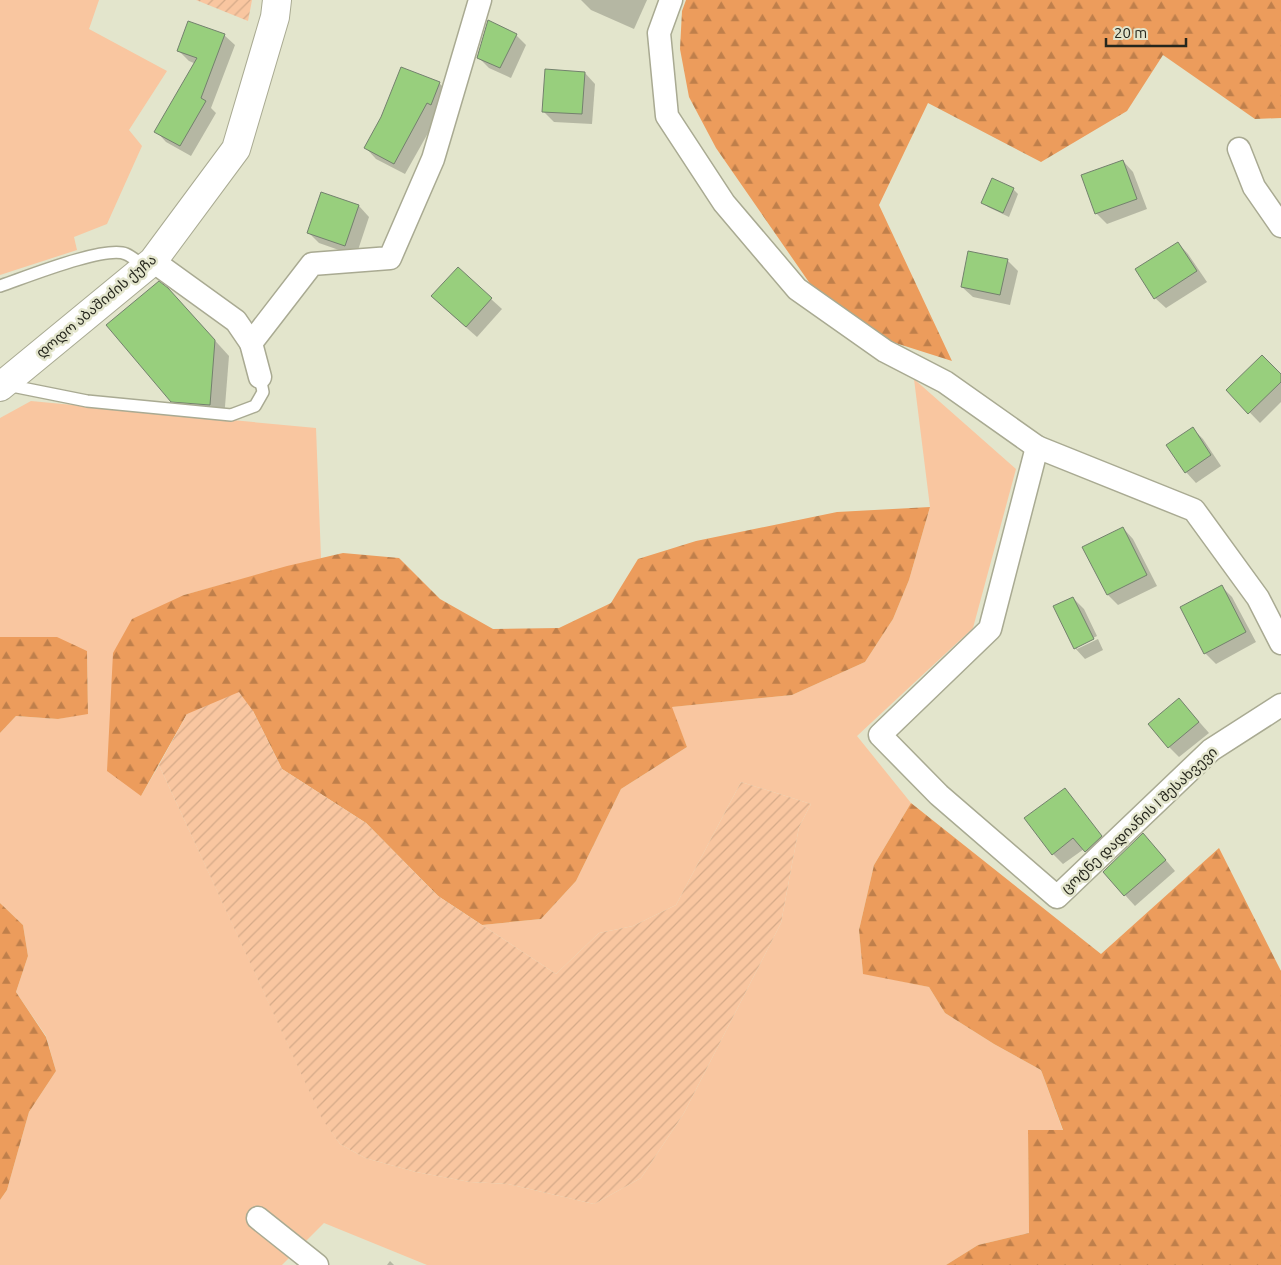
<svg xmlns="http://www.w3.org/2000/svg" width="1281" height="1265" font-family="Ubuntu,'Noto Sans Georgian',sans-serif">
<style>
.grass{fill:#f9c6a0}
.forest{fill:url(#forest-firs)}
.garden{fill:url(#garden-furrows)}
.shadow{fill:#0003}
.building{fill:#98cf7d;stroke:#73816d}
.lines{fill:none;stroke-linecap:round;stroke-linejoin:round}
.service-casing{stroke:#a9aa92;stroke-width:14}
.minor-casing{stroke:#a9aa92;stroke-width:25}
.tertiary-casing{stroke:#a9aa92;stroke-width:30}
.service{stroke:#fff;stroke-width:11}
.minor{stroke:#fff;stroke-width:22}
.tertiary{stroke:#fff;stroke-width:28}
.labels{text-anchor:middle;dominant-baseline:central;stroke-width:5;stroke-linejoin:round;paint-order:stroke}
.street-label{font-size:14px;fill:#26271d;stroke:#e3e5cc}
</style>
<defs>
<pattern id="forest-firs" width="22" height="20" patternUnits="userSpaceOnUse" patternTransform="scale(1.25)"><rect width="22" height="20" fill="#ec9c5c"/><path d="M5 1l3.5 6h-7zM16 11l3.5 6h-7z" fill="#bf7f4b"/></pattern>
<pattern id="garden-furrows" width="10" height="10" patternUnits="userSpaceOnUse" patternTransform="scale(1.25)"><rect width="10" height="10" fill="#f9c6a0"/><path d="M-1 1l2-2M0 10L10 0M9 11l2-2" fill="none" stroke="#d5aa89"/></pattern>
</defs>
<rect width="100%" height="100%" fill="#e3e5cc"/>
<g class="grass">
<path d="M 0,0 L 99,0 L 89,29 L 167,71 L 129,130 L 142,146 L 107,224 L 74,237 L 77,250 L 0,275 Z"/>
<path d="M 914,379 L 1016,469 L 973,628 L 857,736 L 911,803 L 874,865 L 859,930 L 863,973 L 929,987 L 945,1013 L 994,1044 L 1041,1070 L 1063,1131 L 1028,1130 L 1029,1233 L 978,1245 L 946,1265 L 427,1265 L 324,1223 L 282,1265 L 0,1265 L 0,1200 L 7,1190 L 29,1112 L 56,1071 L 46,1036 L 16,992 L 28,956 L 23,925 L 0,903 L 0,733 L 16,716 L 58,719 L 88,713 L 87,651 L 0,637 L 0,418 L 31,401 L 316,428 L 321,558 L 184,595 L 141,796 L 159,765 L 322,1118 L 340,1144 L 365,1158 L 416,1172 L 470,1182 L 508,1184 L 594,1204 L 641,1178 L 684,1113 L 781,923 L 799,827 L 811,804 L 741,782 L 676,905 L 633,926 L 599,933 L 556,974 L 482,925 L 541,919 L 576,881 L 621,789 L 687,747 L 671,707 L 792,695 L 865,662 L 893,619 L 909,580 L 930,507 Z"/>
</g>
<g class="forest">
<path d="M 686,0 L 1281,0 L 1281,118 L 1255,119 L 1163,55 L 1127,111 L 1041,162 L 928,103 L 879,205 L 952,361 L 886,340 L 813,288 L 716,148 L 689,97 L 680,49 L 682,11 Z"/>
<path d="M 930,507 L 909,580 L 893,619 L 865,662 L 792,695 L 672,707 L 687,747 L 621,789 L 576,881 L 541,919 L 482,925 L 438,896 L 366,823 L 282,769 L 253,711 L 187,714 L 141,796 L 107,771 L 113,653 L 132,619 L 184,595 L 287,566 L 343,553 L 399,558 L 440,599 L 493,629 L 559,628 L 611,603 L 638,559 L 696,541 L 837,512 Z"/>
<path d="M 0,637 L 57,637 L 87,651 L 88,714 L 58,719 L 16,716 L 0,733 Z"/>
<path d="M 911,803 L 1101,954 L 1219,848 L 1281,971 L 1281,1265 L 946,1265 L 978,1245 L 1029,1233 L 1028,1130 L 1063,1130 L 1041,1070 L 994,1044 L 945,1013 L 929,987 L 863,974 L 859,930 L 874,865 Z"/>
<path d="M 0,903 L 23,925 L 28,956 L 16,992 L 46,1037 L 56,1071 L 29,1112 L 7,1190 L 0,1200 Z"/>
</g>
<g class="garden">
<path d="M 196,0 L 252,0 L 248,21 Z"/>
<path d="M 239,692 L 253,711 L 282,769 L 366,823 L 438,896 L 556,974 L 599,933 L 633,926 L 676,905 L 741,782 L 811,804 L 799,827 L 781,923 L 684,1113 L 641,1178 L 594,1204 L 508,1184 L 470,1182 L 416,1172 L 365,1158 L 340,1144 L 322,1119 L 159,765 L 187,714 Z"/>
</g>
<g class="shadow">
<path d="M 581,0 L 647,0 L 634,29 L 591,10 Z"/>
<path d="M 224,35 L 235,45 L 211,108 L 216,113 L 191,156 L 166,142 L 156,131 L 196,64 L 189,61 L 179,51 Z"/>
<path d="M 516,35 L 526,45 L 511,78 L 489,68 L 478,57 Z"/>
<path d="M 585,73 L 595,84 L 592,124 L 554,122 L 543,111 Z"/>
<path d="M 439,83 L 450,94 L 405,174 L 376,159 L 366,148 Z"/>
<path d="M 1123,161 L 1133,172 L 1147,209 L 1107,224 L 1096,213 Z"/>
<path d="M 1013,189 L 1018,194 L 1009,217 L 988,207 L 983,203 Z"/>
<path d="M 322,194 L 359,206 L 369,217 L 356,256 L 319,243 L 309,233 Z"/>
<path d="M 1178,243 L 1188,254 L 1207,282 L 1166,308 L 1155,298 Z"/>
<path d="M 1007,260 L 1018,271 L 1010,305 L 973,297 L 962,287 Z"/>
<path d="M 491,299 L 502,309 L 477,337 L 443,307 Z"/>
<path d="M 182,304 L 229,356 L 224,419 L 187,416 L 172,401 Z"/>
<path d="M 1281,376 L 1281,402 L 1260,423 L 1228,390 Z"/>
<path d="M 1193,429 L 1203,439 L 1221,466 L 1196,483 L 1186,472 Z"/>
<path d="M 1123,528 L 1133,539 L 1157,586 L 1118,605 L 1108,595 Z"/>
<path d="M 1222,587 L 1232,597 L 1256,642 L 1216,664 L 1205,653 Z"/>
<path d="M 1073,598 L 1084,609 L 1097,636 L 1077,646 L 1077,649 L 1098,639 L 1103,650 L 1085,659 L 1075,648 Z"/>
<path d="M 1179,699 L 1209,733 L 1179,757 L 1169,747 Z"/>
<path d="M 1064,789 L 1111,848 L 1097,861 L 1084,849 L 1063,864 L 1053,854 Z"/>
<path d="M 1153,845 L 1175,871 L 1135,906 L 1104,872 Z"/>
<path d="M 390,1261 L 394,1265 L 387,1265 Z"/>
</g>
<g class="building">
<path d="M 488,20 L 517,34 L 500,68 L 477,58 Z"/>
<path d="M 188,21 L 225,34 L 201,98 L 206,101 L 180,146 L 154,132 L 197,58 L 177,51 Z"/>
<path d="M 401,67 L 440,82 L 431,105 L 427,103 L 394,164 L 364,148 L 381,117 Z"/>
<path d="M 545,69 L 585,72 L 582,114 L 542,112 Z"/>
<path d="M 1123,160 L 1137,199 L 1095,214 L 1081,175 Z"/>
<path d="M 992,178 L 1014,188 L 1003,213 L 981,203 Z"/>
<path d="M 321,192 L 359,205 L 345,246 L 307,233 Z"/>
<path d="M 1178,242 L 1197,271 L 1154,299 L 1135,269 Z"/>
<path d="M 968,251 L 1008,259 L 1000,295 L 961,287 Z"/>
<path d="M 458,267 L 492,298 L 466,327 L 431,296 Z"/>
<path d="M 159,281 L 168,288 L 215,340 L 210,405 L 171,402 L 106,325 Z"/>
<path d="M 1262,355 L 1281,374 L 1281,382 L 1248,414 L 1226,390 Z"/>
<path d="M 1193,427 L 1211,455 L 1185,473 L 1166,445 Z"/>
<path d="M 1123,527 L 1147,575 L 1107,595 L 1082,547 Z"/>
<path d="M 1222,585 L 1246,632 L 1204,654 L 1180,607 Z"/>
<path d="M 1073,597 L 1094,639 L 1074,649 L 1053,606 Z"/>
<path d="M 1179,698 L 1199,722 L 1168,748 L 1148,724 Z"/>
<path d="M 1065,788 L 1102,836 L 1085,852 L 1073,838 L 1052,855 L 1024,818 Z"/>
<path d="M 1143,833 L 1166,860 L 1124,896 L 1103,872 Z"/>
</g>
<g class="lines">
<g class="service-casing">
<g id="service">
<path d="M 0,286 C 24,278 105,245 126,254 C 133,257 139,263 145,267"/>
<path d="M 7,385 L 87,401 L 231,415 L 255,406 L 263,392 L 260,377"/>
</g>
</g>
<g class="minor-casing">
<g id="minor">
<path d="M 671,0 L 659,33 L 667,116 L 724,203 L 797,289 L 885,351 L 945,382 L 1037,447 L 1194,510 L 1258,598 L 1281,643"/>
<path d="M 1239,149 L 1254,187 L 1281,226"/>
<path d="M 153,261 L 236,321 L 251,343"/>
<path d="M 260,377 L 251,343 L 312,264 L 390,258 L 433,159 L 480,0"/>
<path d="M 1037,447 L 990,629 L 880,735 L 939,795 L 1057,897 L 1211,750 L 1281,705"/>
<path d="M 258,1218 L 317,1265"/>
</g>
</g>
<g class="tertiary-casing">
<path id="tertiary" d="M 0,387 L 153,261 L 236,149 L 275,17 L 277,0"/>
</g>
<use href="#service" class="service"/>
<use href="#minor" class="minor"/>
<use href="#tertiary" class="tertiary"/>
</g>
<g class="labels">
<g class="street-label">
<text transform="translate(96 306) rotate(-40)">დოდო აბაშიძის ქუჩა</text>
<text transform="translate(1139 820) rotate(-43)">ცოტნე დადიანის I შესახვევი</text>
</g>
</g>
<path d="M1106 38v8h80v-8" fill="none" stroke="#26271d" stroke-width="2.5"/>
<text x="1114" y="38" font-size="15" fill="#26271d" stroke="#e3e5cc" stroke-width="4" paint-order="stroke">20 m</text>
</svg>
